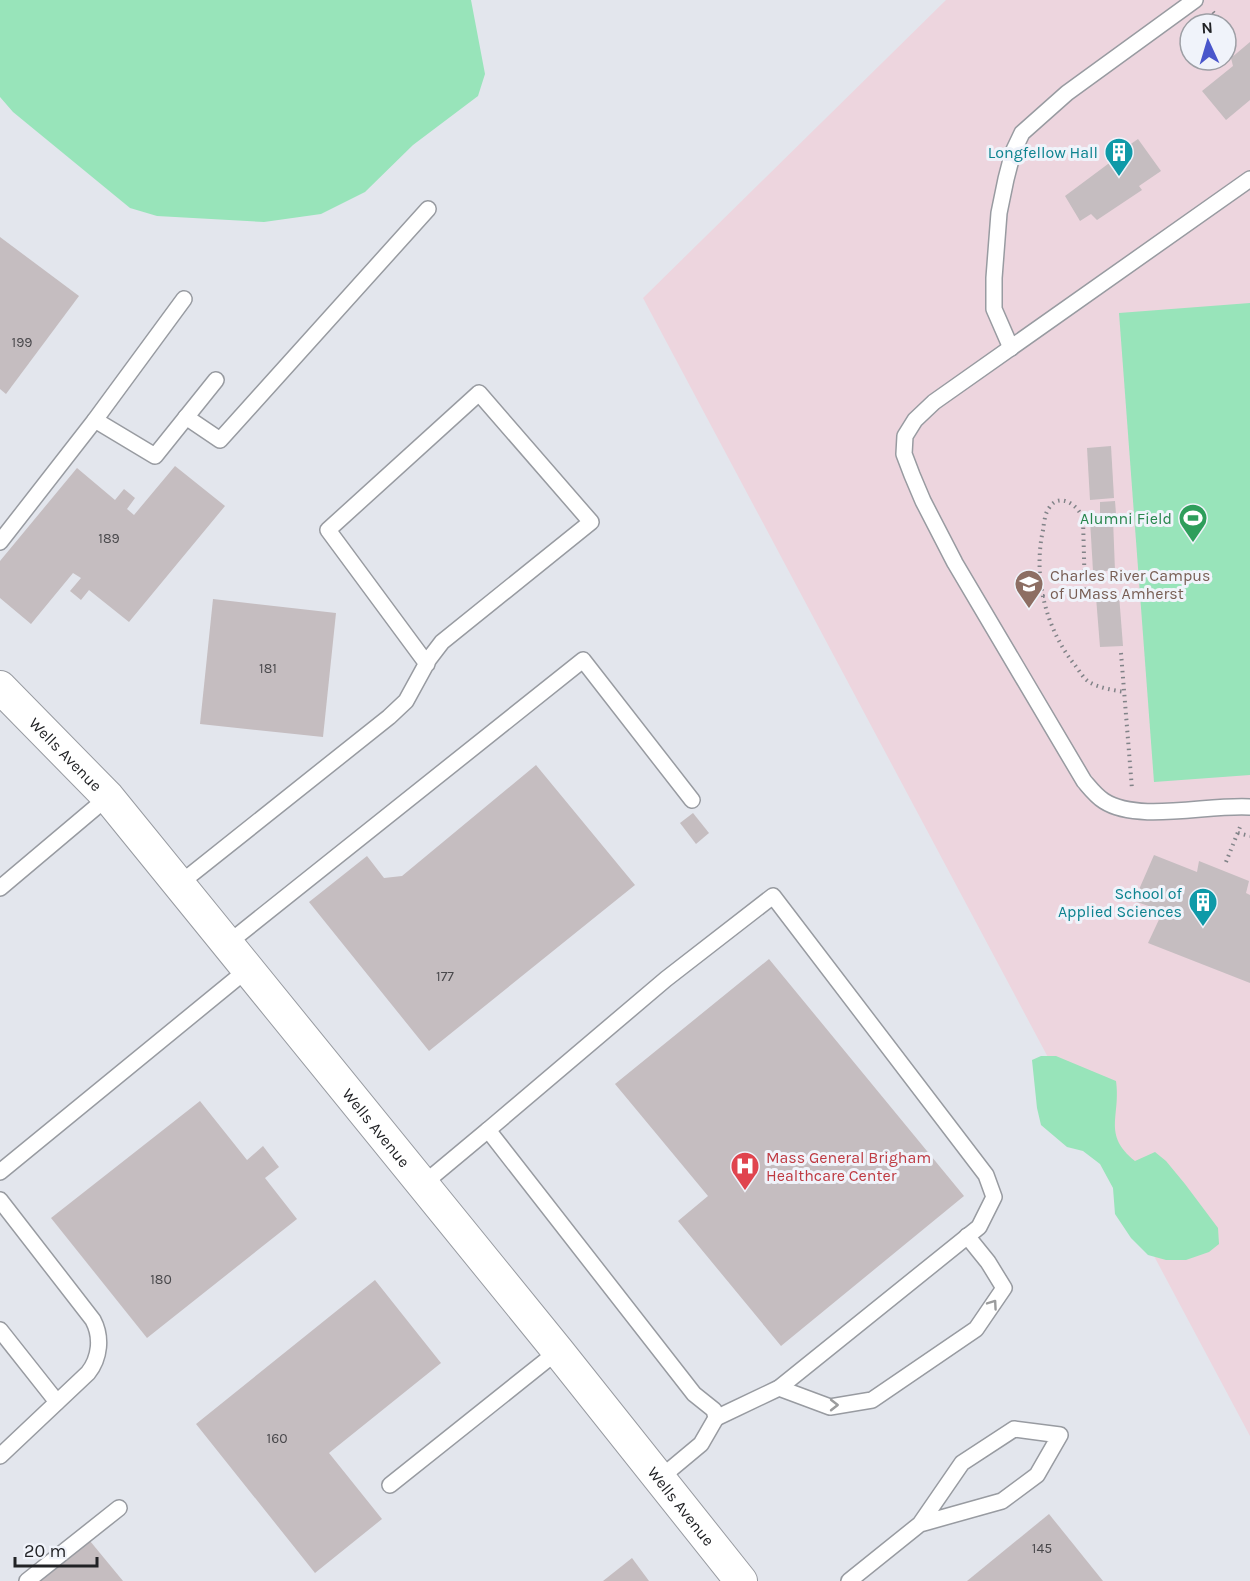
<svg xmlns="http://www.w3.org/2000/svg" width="1250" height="1581" font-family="Karla,sans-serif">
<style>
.education{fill:#edd5de;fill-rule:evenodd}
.green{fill:#98e4ba}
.building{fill:#c5bdc0}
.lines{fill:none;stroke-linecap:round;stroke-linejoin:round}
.service-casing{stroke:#989ba1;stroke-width:18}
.minor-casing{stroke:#989ba1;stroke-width:34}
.path{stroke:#818388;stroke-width:4;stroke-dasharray:1.5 4.5;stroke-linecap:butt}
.service{stroke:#fff;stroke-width:15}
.minor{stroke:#fff;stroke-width:32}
.oneway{stroke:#9b9c9d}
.labels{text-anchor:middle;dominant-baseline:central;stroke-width:6;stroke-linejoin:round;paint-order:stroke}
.number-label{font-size:14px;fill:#4a494c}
.culture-label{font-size:16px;fill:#0d838f;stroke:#f0f3fa;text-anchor:end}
.leisure-label{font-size:16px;fill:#27864d;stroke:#f0f3fa;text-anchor:end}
.education-label{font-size:16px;fill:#785e54;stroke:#f0f3fa;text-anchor:start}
.street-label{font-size:16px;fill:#212225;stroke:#f0f3fa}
.health-label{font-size:16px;fill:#be3a42;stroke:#f0f3fa;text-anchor:start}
</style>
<rect width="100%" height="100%" fill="#e3e6ed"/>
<path class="education" d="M 946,0 L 1250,0 L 1250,1436 L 643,298 ZM 1190,24 L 1226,24 L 1226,60 L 1190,60 Z"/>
<g class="green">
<path d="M 0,0 L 471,0 L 485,74 L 478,96 L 413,145 L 365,192 L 321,214 L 264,222 L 157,216 L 130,208 L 13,112 L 0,97 Z"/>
<path d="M 1250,303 L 1250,775 L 1154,782 L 1119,313 Z"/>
<path d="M 1041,1056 L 1056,1056 L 1116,1081 C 1121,1117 1102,1134 1135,1161 L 1155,1152 L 1166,1161 L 1185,1184 L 1218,1228 L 1219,1244 L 1209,1252 L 1186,1260 L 1166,1260 L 1148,1255 L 1131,1238 L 1115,1214 L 1113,1188 L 1100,1164 L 1083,1151 L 1067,1147 L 1041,1125 L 1037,1108 L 1032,1060 Z"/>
</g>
<g class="building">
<path d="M 1250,42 L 1250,100 L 1226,120 L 1202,91 L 1233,66 L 1231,58 Z"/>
<path d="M 1138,139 L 1161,171 L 1139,186 L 1142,190 L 1097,220 L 1091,214 L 1080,221 L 1065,196 L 1112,161 L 1115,155 Z"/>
<path d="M 0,237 L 79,296 L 6,394 L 0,389 Z"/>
<path d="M 1111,446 L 1114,498 L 1090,500 L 1087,448 Z"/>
<path d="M 175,466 L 225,506 L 129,622 L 89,590 L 81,600 L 70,591 L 81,578 L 73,573 L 31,624 L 0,598 L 0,561 L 77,468 L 115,500 L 124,489 L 135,498 L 127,509 L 134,515 Z"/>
<path d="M 1115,501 L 1116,514 L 1100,515 L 1100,502 Z"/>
<path d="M 1113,519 L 1115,571 L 1093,571 L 1090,520 Z"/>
<path d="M 1119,595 L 1123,646 L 1100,647 L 1096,597 Z"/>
<path d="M 213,599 L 336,613 L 323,737 L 200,724 Z"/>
<path d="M 536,765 L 635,885 L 429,1051 L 309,902 L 367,856 L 384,878 L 402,876 Z"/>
<path d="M 693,813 L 709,833 L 696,844 L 680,823 Z"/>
<path d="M 1154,855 L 1197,872 L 1199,861 L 1249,881 L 1246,893 L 1250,895 L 1250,983 L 1148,943 L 1163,911 L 1134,901 Z"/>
<path d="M 769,959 L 964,1196 L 781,1346 L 678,1221 L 708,1196 L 615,1084 Z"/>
<path d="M 200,1101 L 247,1160 L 263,1146 L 279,1167 L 265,1178 L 297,1219 L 147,1338 L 51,1218 Z"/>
<path d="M 375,1280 L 441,1363 L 329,1453 L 382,1519 L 315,1573 L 196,1424 Z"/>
<path d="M 1049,1514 L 1103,1581 L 967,1581 Z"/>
<path d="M 90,1541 L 123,1581 L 40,1581 Z"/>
<path d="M 632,1558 L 649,1581 L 603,1581 Z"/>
</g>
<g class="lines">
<g class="service-casing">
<g id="service">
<path d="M 1250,179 L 934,402 L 915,420 L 905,436 L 904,454 L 912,475 L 923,501 L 955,563 L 1084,781 C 1090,788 1096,796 1104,801 C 1138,823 1209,804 1250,807"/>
<path d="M 1011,348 L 994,309 L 994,278 L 999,213 L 1006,179 L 1013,152 L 1022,133 L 1067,93 L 1195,0"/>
<path d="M 186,417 L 220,440 L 428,209"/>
<path d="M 95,420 L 184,299"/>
<path d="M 0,542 L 95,420 L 155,456 L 216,380"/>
<path d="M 178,885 L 389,717 L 406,701 L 429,659 L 442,642 L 591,522 L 479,393 L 328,530 L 427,664"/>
<path d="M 0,888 L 108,797"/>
<path d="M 227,944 L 583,660 L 692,800"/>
<path d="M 488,1130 L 666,979 L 773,896 L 986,1175 L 994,1197 L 979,1227 L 779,1388 L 716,1418"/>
<path d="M 0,1172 L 248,969"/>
<path d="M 422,1185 L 488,1130 L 694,1394 L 714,1410 L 716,1418 L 701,1444 L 659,1479"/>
<path d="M 0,1200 L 93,1320 C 102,1337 100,1358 88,1373 L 0,1456"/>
<path d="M 0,1330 L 57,1402"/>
<path d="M 779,1388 L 830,1407 L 872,1400 L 976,1329 L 1004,1288 L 988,1262 L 967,1236"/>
<path d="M 390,1485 L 558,1351"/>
<path d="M 27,1581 L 119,1508"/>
<path d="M 849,1581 L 920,1524 L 962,1463 L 1014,1429 L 1060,1435 L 1037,1475 L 1002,1501 L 920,1524"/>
</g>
</g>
<g class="minor-casing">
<g id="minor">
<path id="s1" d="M 0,687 L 108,797 L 558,1351 L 741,1581"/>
</g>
</g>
<g class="path">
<path d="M 1213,12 L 1223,24"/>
<path d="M 1226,27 L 1233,35"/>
<path d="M 1043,596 L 1085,595 L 1083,519 C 1079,506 1060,491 1049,508 C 1045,513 1044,523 1043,530 C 1033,576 1045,627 1074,664 C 1079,670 1083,678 1089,682 C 1099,688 1113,690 1125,692"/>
<path d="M 1121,653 L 1132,789"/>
<path d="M 1238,833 L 1250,836"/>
<path d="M 1226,862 L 1240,827"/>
</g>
<use href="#service" class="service"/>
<use href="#minor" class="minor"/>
</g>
<defs><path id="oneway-chevron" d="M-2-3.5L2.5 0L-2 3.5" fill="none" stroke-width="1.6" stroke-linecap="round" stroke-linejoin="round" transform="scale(1.5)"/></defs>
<g class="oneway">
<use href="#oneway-chevron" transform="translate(993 1304) rotate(-55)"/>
<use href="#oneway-chevron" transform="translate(834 1405)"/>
</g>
<defs>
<g id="building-pin" transform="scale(1.5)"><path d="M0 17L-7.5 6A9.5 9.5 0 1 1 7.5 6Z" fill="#0f9aa8" stroke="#f0f3fa"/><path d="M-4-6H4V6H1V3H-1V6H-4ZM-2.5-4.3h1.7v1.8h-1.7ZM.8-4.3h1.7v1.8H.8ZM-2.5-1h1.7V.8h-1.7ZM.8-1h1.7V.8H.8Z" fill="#fff"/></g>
<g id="stadium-pin" transform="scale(1.5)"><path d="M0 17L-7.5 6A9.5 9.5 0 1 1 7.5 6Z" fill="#2e9e5b" stroke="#f0f3fa"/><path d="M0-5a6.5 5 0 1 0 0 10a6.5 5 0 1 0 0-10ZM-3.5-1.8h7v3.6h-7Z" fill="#fff"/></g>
<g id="university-pin" transform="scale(1.5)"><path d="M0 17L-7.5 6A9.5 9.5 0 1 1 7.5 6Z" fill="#8d6e63" stroke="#f0f3fa"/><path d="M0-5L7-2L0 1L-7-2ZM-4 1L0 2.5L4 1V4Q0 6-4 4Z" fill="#fff"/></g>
<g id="hospital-pin" transform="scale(1.5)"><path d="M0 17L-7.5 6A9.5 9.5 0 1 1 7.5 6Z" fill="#e0444e" stroke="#f0f3fa"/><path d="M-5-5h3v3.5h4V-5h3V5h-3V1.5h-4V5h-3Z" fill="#fff"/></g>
</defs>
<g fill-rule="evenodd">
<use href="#building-pin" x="1119" y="152"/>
<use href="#stadium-pin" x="1193" y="518"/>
<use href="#university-pin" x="1029" y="584"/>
<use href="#building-pin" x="1203" y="902"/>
<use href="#hospital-pin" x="745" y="1166"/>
</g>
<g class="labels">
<g class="number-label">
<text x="22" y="342">199</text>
<text x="109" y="538">189</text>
<text x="268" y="668">181</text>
<text x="445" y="976">177</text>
<text x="161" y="1279">180</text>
<text x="277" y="1438">160</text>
<text x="1042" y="1548">145</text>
</g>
<g class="culture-label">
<text x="1098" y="152">Longfellow Hall</text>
<text x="1182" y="893">School of<tspan x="1182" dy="18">Applied Sciences</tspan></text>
</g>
<g class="leisure-label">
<text x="1172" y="518">Alumni Field</text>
</g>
<g class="education-label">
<text x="1050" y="575">Charles River Campus<tspan x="1050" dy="18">of UMass Amherst</tspan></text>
</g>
<g class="street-label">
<text stroke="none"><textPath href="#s1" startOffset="94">Wells Avenue</textPath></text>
<text stroke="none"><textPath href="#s1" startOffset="580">Wells Avenue</textPath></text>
<text stroke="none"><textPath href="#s1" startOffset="1066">Wells Avenue</textPath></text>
</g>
<g class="health-label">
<text x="766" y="1157">Mass General Brigham<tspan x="766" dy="18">Healthcare Center</tspan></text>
</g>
</g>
<g transform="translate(1208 42) rotate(356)"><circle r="28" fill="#f0f3fa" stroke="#9d9fa5" stroke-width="1.5"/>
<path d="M0-4.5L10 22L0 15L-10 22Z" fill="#4956cb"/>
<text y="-9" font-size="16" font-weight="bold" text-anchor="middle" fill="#212225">N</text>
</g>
<path d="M15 1557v9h82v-9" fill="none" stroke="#212225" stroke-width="3"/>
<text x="24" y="1557" font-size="18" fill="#212225" stroke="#f0f3fa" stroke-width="4.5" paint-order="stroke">20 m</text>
</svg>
